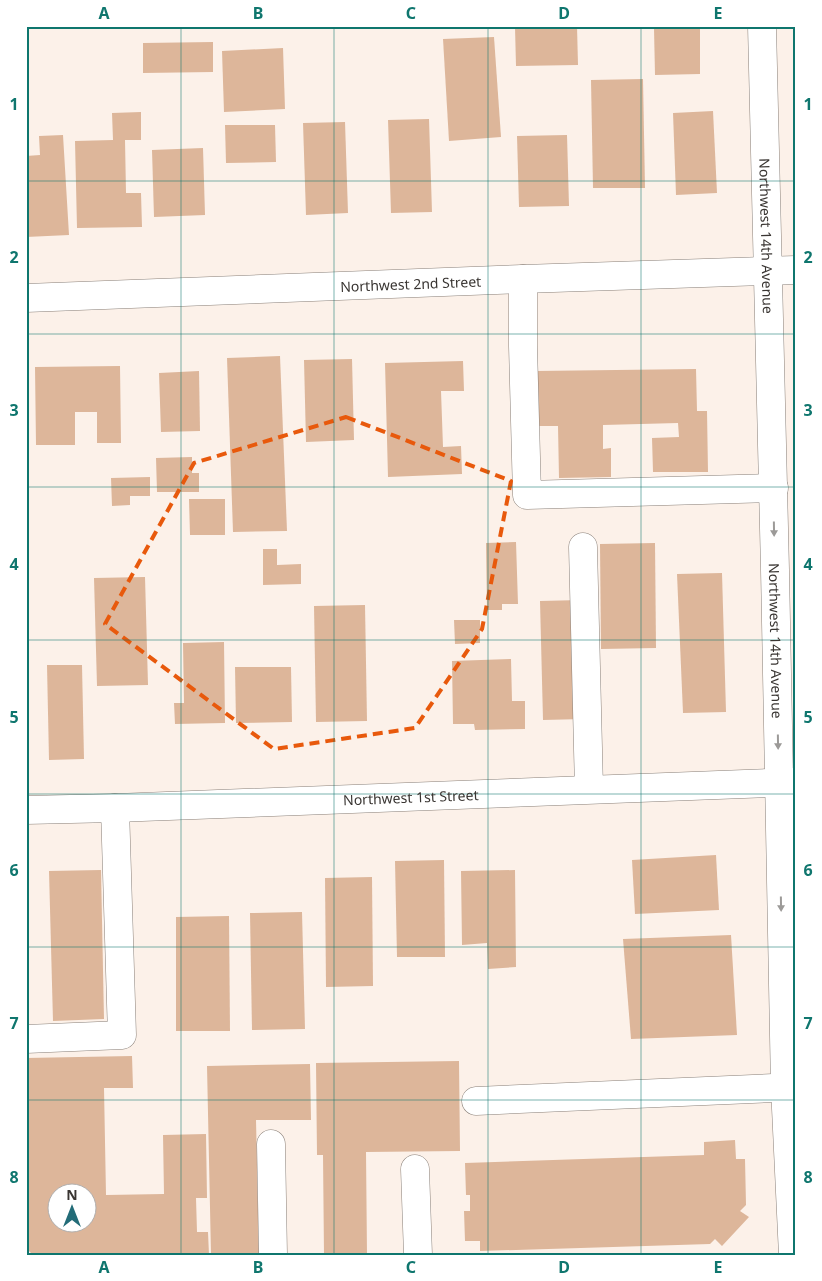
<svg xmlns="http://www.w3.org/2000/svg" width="822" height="1281" font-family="'Noto Sans',sans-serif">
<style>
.building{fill:#ddb69a;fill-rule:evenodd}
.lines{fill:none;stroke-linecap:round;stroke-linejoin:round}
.minor-casing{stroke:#8a8079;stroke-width:29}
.minor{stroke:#fff;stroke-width:28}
.oneway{fill:#9c9a98}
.marked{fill:none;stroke:#e8590c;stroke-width:4;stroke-dasharray:10 6;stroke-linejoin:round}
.grid{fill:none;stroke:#0f766e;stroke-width:1;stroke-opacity:0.55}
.labels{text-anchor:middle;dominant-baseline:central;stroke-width:4;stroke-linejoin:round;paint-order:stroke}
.street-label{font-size:14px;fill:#393532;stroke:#fff}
.neatline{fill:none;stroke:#0f766e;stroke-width:2}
.grid-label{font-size:16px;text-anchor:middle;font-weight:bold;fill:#0f766e}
</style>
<rect width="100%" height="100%" fill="#fcf1e9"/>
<g class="building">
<path d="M 577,26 L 578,65 L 516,66 L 515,27 Z"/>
<path d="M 700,27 L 700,74 L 655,75 L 654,28 Z"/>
<path d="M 494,37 L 501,137 L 449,141 L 443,39 Z"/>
<path d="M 213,42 L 213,72 L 143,73 L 143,43 Z"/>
<path d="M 283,48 L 285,109 L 224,112 L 222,51 Z"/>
<path d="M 643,79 L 645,188 L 593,188 L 591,80 Z"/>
<path d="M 713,111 L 717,193 L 676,195 L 673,113 Z"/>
<path d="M 141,112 L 141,140 L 125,140 L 126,193 L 141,193 L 142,227 L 77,228 L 75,141 L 113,140 L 112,113 Z"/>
<path d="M 429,119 L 432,212 L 391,213 L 388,120 Z"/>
<path d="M 345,122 L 348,213 L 306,215 L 303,123 Z"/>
<path d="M 225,125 L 275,125 L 276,162 L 226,163 Z"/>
<path d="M 63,135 L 69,235 L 26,237 L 26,156 L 40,155 L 39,136 Z"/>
<path d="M 567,135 L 569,206 L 519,207 L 517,136 Z"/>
<path d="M 203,148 L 205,215 L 154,217 L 152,150 Z"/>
<path d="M 280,356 L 287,531 L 233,532 L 227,358 Z"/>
<path d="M 352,359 L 354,440 L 306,442 L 304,360 Z"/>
<path d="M 463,361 L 464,391 L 441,391 L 443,447 L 461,446 L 462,474 L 388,477 L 385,363 Z"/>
<path d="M 120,366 L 121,443 L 97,443 L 97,412 L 75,412 L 75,445 L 36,445 L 35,367 Z"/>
<path d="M 696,369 L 697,411 L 707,411 L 708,472 L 653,472 L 652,438 L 679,437 L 678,423 L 603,425 L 603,449 L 611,448 L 611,477 L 559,478 L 558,426 L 537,426 L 536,371 Z"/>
<path d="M 199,371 L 200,431 L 161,432 L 159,373 Z"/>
<path d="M 192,457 L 192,473 L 199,473 L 199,492 L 157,492 L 156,458 Z"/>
<path d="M 150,477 L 150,496 L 130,496 L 130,505 L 112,506 L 111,478 Z"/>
<path d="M 189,499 L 225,499 L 225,535 L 190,535 Z"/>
<path d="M 516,542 L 518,604 L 502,604 L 502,610 L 487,610 L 486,543 Z"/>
<path d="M 655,543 L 656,648 L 601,649 L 600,544 Z"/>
<path d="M 263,549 L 277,549 L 277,565 L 301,564 L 301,584 L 263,585 Z"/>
<path d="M 722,573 L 726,712 L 683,713 L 677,574 Z"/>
<path d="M 145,577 L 148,685 L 97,686 L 94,578 Z"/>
<path d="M 581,600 L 584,719 L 543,720 L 540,601 Z"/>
<path d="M 365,605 L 367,721 L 316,722 L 314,606 Z"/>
<path d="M 454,620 L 480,620 L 480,643 L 455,644 Z"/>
<path d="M 224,642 L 225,723 L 175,724 L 174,703 L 184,703 L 183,643 Z"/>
<path d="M 511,659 L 512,701 L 525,701 L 525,729 L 475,730 L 474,724 L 453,724 L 452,661 Z"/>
<path d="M 47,665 L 82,665 L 84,759 L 49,760 Z"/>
<path d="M 235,667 L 291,667 L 292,722 L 236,723 Z"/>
<path d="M 716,855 L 719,910 L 635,914 L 632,860 Z"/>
<path d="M 444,860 L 445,957 L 397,957 L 395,861 Z"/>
<path d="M 101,870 L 104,1019 L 53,1021 L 49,871 Z"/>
<path d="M 515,870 L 516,967 L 488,969 L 487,943 L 462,945 L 461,871 Z"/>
<path d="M 372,877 L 373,986 L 326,987 L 325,878 Z"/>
<path d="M 302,912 L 305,1029 L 252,1030 L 250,913 Z"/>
<path d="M 229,916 L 230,1031 L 176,1031 L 176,917 Z"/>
<path d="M 731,935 L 737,1035 L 631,1039 L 623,939 Z"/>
<path d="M 132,1056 L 133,1088 L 104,1088 L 106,1195 L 164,1194 L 163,1135 L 206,1134 L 207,1198 L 196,1198 L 197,1232 L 208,1232 L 209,1255 L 33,1255 L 26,1248 L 26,1058 ZM 58,1194 L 88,1194 L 88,1224 L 58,1224 Z"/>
<path d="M 459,1061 L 460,1151 L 366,1152 L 367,1255 L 324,1255 L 323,1155 L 317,1155 L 316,1063 Z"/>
<path d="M 310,1064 L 311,1120 L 256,1120 L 259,1255 L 211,1255 L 207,1066 Z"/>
<path d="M 735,1140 L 736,1159 L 745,1159 L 746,1205 L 740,1211 L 749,1217 L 722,1246 L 715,1239 L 710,1244 L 480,1251 L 480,1241 L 465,1241 L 464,1211 L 470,1211 L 470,1195 L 466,1195 L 465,1163 L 704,1155 L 704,1142 Z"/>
</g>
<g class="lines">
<g class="minor-casing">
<g id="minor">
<path id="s1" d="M 762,26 L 775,570 L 785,1087 L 793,1255"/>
<path d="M 523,279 L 523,346 L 527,495 L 774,488"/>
<path id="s2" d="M 26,298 L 523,279 L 796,270"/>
<path d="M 583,547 L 589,789"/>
<path id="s3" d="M 26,810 L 115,808 L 796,782"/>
<path d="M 26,1039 L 122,1035 L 115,808"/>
<path d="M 476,1101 L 796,1087"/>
<path d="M 271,1144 L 273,1255"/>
<path d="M 415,1169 L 418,1255"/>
</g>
</g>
<use href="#minor" class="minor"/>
</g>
<defs><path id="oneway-solid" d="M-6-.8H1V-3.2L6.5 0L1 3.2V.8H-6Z" transform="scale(1.25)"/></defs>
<g class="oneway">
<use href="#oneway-solid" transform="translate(774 529) rotate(89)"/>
<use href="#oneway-solid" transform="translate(778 742) rotate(89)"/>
<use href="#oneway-solid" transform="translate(781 904) rotate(89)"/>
</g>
<path class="marked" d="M 346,417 L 511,481 L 482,629 L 415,728 L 274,749 L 105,624 L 194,463 Z"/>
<path class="grid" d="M 181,26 L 181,1255M 334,26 L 334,1255M 488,26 L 488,1255M 641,26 L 641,1255M 26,181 L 796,181M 26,334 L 796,334M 26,487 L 796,487M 26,640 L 796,640M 26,794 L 796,794M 26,947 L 796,947M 26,1100 L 796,1100"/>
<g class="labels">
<g class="street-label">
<text stroke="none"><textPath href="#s1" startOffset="210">Northwest 14th Avenue</textPath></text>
<text stroke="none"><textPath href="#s2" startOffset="385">Northwest 2nd Street</textPath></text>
<text stroke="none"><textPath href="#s1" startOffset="615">Northwest 14th Avenue</textPath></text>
<text stroke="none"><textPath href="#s3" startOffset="385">Northwest 1st Street</textPath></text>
</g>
</g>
<rect width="822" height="1281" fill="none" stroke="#ffffff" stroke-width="55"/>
<g transform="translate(72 1208)"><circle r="24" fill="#ffffff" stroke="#b0aead"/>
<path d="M0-4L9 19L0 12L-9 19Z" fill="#236c78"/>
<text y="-8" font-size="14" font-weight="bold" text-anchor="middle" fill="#393532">N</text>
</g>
<rect x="28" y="28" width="766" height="1226" class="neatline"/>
<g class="grid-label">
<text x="104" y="19">A</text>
<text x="258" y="19">B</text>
<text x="411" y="19">C</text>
<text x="564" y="19">D</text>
<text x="718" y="19">E</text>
<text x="14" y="110">1</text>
<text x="808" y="110">1</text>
<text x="14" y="263">2</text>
<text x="808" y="263">2</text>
<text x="14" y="416">3</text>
<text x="808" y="416">3</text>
<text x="14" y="570">4</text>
<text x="808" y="570">4</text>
<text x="14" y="723">5</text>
<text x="808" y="723">5</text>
<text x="14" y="876">6</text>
<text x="808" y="876">6</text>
<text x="14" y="1029">7</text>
<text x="808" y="1029">7</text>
<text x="14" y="1183">8</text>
<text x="808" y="1183">8</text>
<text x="104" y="1273">A</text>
<text x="258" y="1273">B</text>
<text x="411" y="1273">C</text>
<text x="564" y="1273">D</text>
<text x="718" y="1273">E</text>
</g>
</svg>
